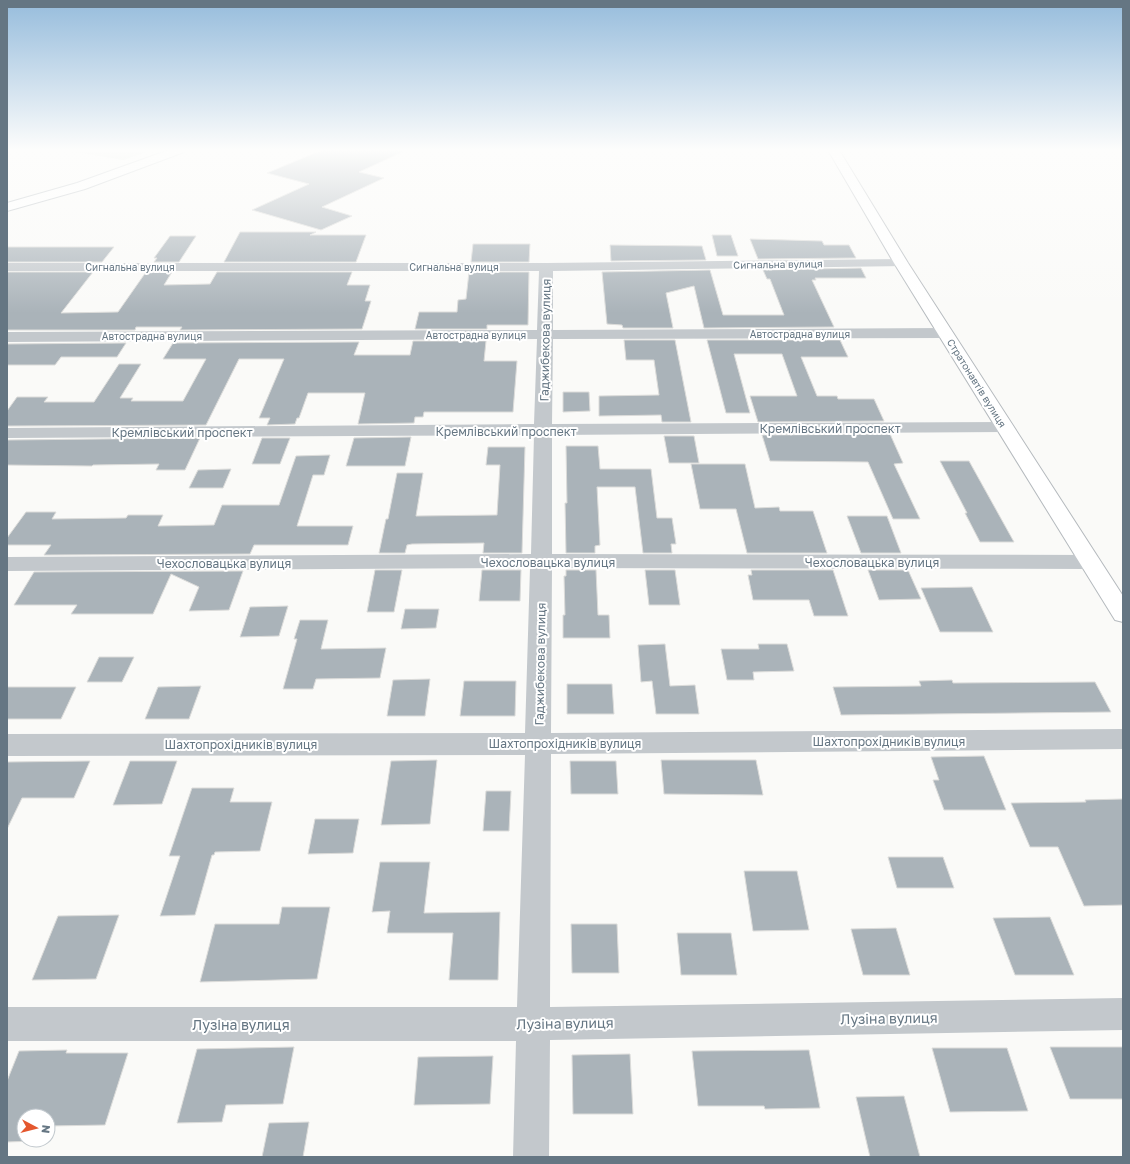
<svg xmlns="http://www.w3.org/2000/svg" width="1130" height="1164" font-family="'Golos Text',sans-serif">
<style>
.green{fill:#dadfd7}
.building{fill:#aab3b9;stroke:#dcdcda}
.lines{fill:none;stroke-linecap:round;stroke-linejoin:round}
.secondary-casing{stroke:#b3babf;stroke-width:2}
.primary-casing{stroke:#b5babe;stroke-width:2}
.street{fill:#c3c8cc;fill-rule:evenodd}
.secondary{fill:#fff;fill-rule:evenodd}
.primary{fill:#fff;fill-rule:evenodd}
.labels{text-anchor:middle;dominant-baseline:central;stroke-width:4;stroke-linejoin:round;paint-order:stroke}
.far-street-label{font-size:10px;fill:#657683;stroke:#fff}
.street-label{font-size:12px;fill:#657683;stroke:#fff}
.near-street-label{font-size:14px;fill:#657683;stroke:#fff}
</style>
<rect width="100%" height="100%" fill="#fafaf8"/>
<path class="green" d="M 64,150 L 153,150 L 123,160 Z"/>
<g class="building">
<path d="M 322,150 L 407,150 L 359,172 L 384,178 L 322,207 L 352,216 L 321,230 L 252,210 L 309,184 L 267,173 Z"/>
<path d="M 240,232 L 316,232 L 310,235 L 366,235 L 356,262 L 224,262 Z"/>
<path d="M 712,235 L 731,235 L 738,256 L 717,256 Z"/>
<path d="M 170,236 L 196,236 L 179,262 L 154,262 L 157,258 L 154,258 Z"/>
<path d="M 750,239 L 822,241 L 824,245 L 849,245 L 856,258 L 758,259 Z"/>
<path d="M 473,244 L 530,244 L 529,262 L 471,262 Z"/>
<path d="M 610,245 L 702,246 L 706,260 L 611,261 Z"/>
<path d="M 7,247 L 114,247 L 102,262 L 7,262 Z"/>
<path d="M 861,268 L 866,278 L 815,278 L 816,280 L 812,280 L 834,327 L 704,328 L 694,286 L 666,293 L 673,328 L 623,328 L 622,325 L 607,324 L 602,272 L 710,270 L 723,315 L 784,315 L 770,279 L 767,279 L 763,270 Z"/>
<path d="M 7,272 L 93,272 L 61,313 L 118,312 L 146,272 L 172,272 L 164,285 L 210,284 L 217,272 L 352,272 L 347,285 L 370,285 L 365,301 L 371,301 L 362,329 L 180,330 L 182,327 L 136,327 L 135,330 L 7,330 Z"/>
<path d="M 469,272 L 529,272 L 528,325 L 487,325 L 487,329 L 415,329 L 419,312 L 457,312 L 458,300 L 466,299 Z"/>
<path d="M 624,340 L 675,340 L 691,422 L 662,422 L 661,415 L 599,416 L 599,396 L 659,395 L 654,360 L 626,360 Z"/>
<path d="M 707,340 L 840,340 L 848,357 L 801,357 L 817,396 L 837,396 L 838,399 L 874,399 L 884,421 L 758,422 L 750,396 L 797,396 L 782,354 L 734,354 L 750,413 L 726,413 Z"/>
<path d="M 413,341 L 486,341 L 484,361 L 517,361 L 513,412 L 424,412 L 423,417 L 415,417 L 414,423 L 358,424 L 365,393 L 308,393 L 299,418 L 297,418 L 295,424 L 267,425 L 270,418 L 259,418 L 284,359 L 239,359 L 206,425 L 7,426 L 7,411 L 17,397 L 48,397 L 44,402 L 94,402 L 119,364 L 141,364 L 120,398 L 133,398 L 131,401 L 183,401 L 206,359 L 163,359 L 173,343 L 359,342 L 354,355 L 410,355 Z"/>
<path d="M 126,343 L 117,357 L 61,357 L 55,365 L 7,365 L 7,344 Z"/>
<path d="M 563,392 L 589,392 L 590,411 L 563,412 Z"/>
<path d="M 890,434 L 903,463 L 894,464 L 920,519 L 893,519 L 868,462 L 770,461 L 762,435 Z"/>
<path d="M 664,436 L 694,436 L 699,463 L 669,463 Z"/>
<path d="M 411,437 L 405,466 L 346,466 L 354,438 Z"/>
<path d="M 200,438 L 185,470 L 156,470 L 159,464 L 93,465 L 92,466 L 7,465 L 7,440 Z"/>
<path d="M 262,438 L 290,438 L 280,464 L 252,464 Z"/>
<path d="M 566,446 L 598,446 L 600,469 L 651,469 L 657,518 L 672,518 L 676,544 L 671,544 L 672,553 L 643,553 L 635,487 L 597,487 L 600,545 L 595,546 L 595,553 L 566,553 L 565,503 L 567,503 Z"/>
<path d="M 488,447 L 525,447 L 522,553 L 483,553 L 484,543 L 412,544 L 407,545 L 405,553 L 379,553 L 386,519 L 388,519 L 397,473 L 423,473 L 416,516 L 497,515 L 500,465 L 486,465 Z"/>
<path d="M 330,455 L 324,475 L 313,475 L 297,526 L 353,526 L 348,545 L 254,545 L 250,554 L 44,555 L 51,545 L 7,545 L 7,538 L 26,512 L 56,512 L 52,519 L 126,518 L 128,515 L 163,515 L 158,526 L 214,525 L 222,505 L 279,505 L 296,456 Z"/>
<path d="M 940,461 L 969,461 L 1014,542 L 980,542 L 965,513 L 967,513 Z"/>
<path d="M 691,464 L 745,464 L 755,508 L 779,507 L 780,511 L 813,511 L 827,553 L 747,553 L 736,509 L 700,509 Z"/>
<path d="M 231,469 L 223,488 L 189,488 L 198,470 Z"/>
<path d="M 847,516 L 887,516 L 901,553 L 861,553 Z"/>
<path d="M 375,570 L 402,570 L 394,612 L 367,612 Z"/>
<path d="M 482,570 L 521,570 L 520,601 L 479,601 Z"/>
<path d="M 566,570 L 596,570 L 598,615 L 609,615 L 610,638 L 563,638 L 563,615 L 565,615 L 564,576 L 566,576 Z"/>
<path d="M 645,570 L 675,570 L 680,605 L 649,605 Z"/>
<path d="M 751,570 L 833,570 L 848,616 L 814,616 L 809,600 L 753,600 L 748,575 L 752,575 Z"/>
<path d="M 868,570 L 908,570 L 921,599 L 879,600 Z"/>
<path d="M 243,571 L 229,610 L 189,611 L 199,587 L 171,574 L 153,614 L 71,614 L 77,605 L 14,605 L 34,572 Z"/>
<path d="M 972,587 L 993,632 L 940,632 L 921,588 Z"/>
<path d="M 288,606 L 279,636 L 240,637 L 250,607 Z"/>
<path d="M 405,609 L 439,609 L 436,628 L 401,629 Z"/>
<path d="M 300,620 L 328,620 L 321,649 L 386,648 L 380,678 L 316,679 L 313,689 L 283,689 L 297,639 L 294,639 Z"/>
<path d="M 665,644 L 670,686 L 695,685 L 699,714 L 656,714 L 652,681 L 641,682 L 638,645 Z"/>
<path d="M 758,644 L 787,644 L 794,671 L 753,672 L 754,680 L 727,680 L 721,649 L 759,649 Z"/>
<path d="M 99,657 L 134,657 L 122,682 L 87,682 Z"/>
<path d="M 430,679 L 425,716 L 387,716 L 393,680 Z"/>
<path d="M 952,680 L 953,683 L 1095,682 L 1111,712 L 841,715 L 833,687 L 921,686 L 919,681 Z"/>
<path d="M 464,681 L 516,681 L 515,716 L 460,716 Z"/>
<path d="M 567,684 L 612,684 L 614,714 L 567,714 Z"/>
<path d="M 201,686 L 189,719 L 145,719 L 158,687 Z"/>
<path d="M 7,687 L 76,687 L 61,719 L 7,719 Z"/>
<path d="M 984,756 L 1006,810 L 944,810 L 933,780 L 939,780 L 931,757 Z"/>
<path d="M 437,760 L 430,824 L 381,825 L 391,761 Z"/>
<path d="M 661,760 L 756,760 L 763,795 L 664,794 Z"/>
<path d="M 90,761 L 74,798 L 22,798 L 7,829 L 7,762 Z"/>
<path d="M 130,761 L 177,761 L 162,804 L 113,805 Z"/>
<path d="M 570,761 L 616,761 L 618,794 L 571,794 Z"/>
<path d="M 192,788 L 234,788 L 230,802 L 272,802 L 260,851 L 215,852 L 214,855 L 212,855 L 195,915 L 160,916 L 180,856 L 169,856 Z"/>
<path d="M 486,791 L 511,791 L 509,831 L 483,831 Z"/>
<path d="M 1123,799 L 1123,905 L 1084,906 L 1058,847 L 1030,847 L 1011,803 L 1086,802 L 1085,800 Z"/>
<path d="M 315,819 L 359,819 L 353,853 L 308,854 Z"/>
<path d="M 888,857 L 943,857 L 954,888 L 897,888 Z"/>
<path d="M 380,862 L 430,862 L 424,913 L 500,912 L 498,980 L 449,980 L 453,933 L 387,933 L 390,911 L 372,912 Z"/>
<path d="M 744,871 L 797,871 L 809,930 L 753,931 Z"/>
<path d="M 282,907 L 330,907 L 317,979 L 200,982 L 215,924 L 279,924 Z"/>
<path d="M 119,915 L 96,979 L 32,980 L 58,916 Z"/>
<path d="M 1050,917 L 1074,975 L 1015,975 L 993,918 Z"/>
<path d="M 571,924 L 617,924 L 619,973 L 572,973 Z"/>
<path d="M 896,928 L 910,975 L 863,975 L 851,929 Z"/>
<path d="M 677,933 L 731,933 L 737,975 L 681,975 Z"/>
<path d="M 294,1047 L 283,1104 L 226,1105 L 222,1122 L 177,1123 L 197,1049 Z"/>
<path d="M 1050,1047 L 1123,1047 L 1123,1099 L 1070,1099 Z"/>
<path d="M 932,1048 L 1007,1048 L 1028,1111 L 950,1112 Z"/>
<path d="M 67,1050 L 66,1053 L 128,1053 L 105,1125 L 48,1126 L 48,1116 L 24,1116 L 24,1140 L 35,1140 L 34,1141 L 7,1142 L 7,1081 L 19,1051 Z"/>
<path d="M 809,1050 L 820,1108 L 765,1109 L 764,1106 L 698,1106 L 692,1051 Z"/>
<path d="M 630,1054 L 633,1114 L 573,1114 L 572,1055 Z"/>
<path d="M 493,1056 L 490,1104 L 414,1105 L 418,1057 Z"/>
<path d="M 904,1096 L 920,1157 L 870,1157 L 856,1097 Z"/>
<path d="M 309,1122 L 303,1157 L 262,1157 L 269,1123 Z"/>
</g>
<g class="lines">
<g class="secondary-casing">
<path id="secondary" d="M 169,150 L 185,150 L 184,152 L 85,189 L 7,211 L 7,203 L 77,183 Z"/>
</g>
<g class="primary-casing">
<path id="primary" d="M 828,150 L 839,150 L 908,263 L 1123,596 L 1123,622 L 1115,620 L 894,263 Z"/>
</g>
<path class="street" d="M 901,259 L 906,260 L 908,263 L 906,266 L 553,271 L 553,330 L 945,328 L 951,330 L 953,333 L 951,336 L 945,338 L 553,339 L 552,424 L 1005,422 L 1011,423 L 1014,427 L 1011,431 L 1005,432 L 552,435 L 552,554 L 1090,555 L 1098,557 L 1101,562 L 1098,567 L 1090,569 L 552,568 L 551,733 L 1123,729 L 1123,749 L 551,754 L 550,1007 L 1123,998 L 1123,1030 L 550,1040 L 549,1157 L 513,1157 L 516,1041 L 7,1041 L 7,1007 L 517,1007 L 525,755 L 7,756 L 7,734 L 525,733 L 530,568 L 7,571 L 7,557 L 531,554 L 534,435 L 7,438 L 7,428 L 534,424 L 537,339 L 7,342 L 7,332 L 537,330 L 539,271 L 7,271 L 7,263 L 546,263 Z"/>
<use href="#secondary" class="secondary"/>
<use href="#primary" class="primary"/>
</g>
<linearGradient id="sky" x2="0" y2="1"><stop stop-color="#96bcdc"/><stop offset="0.48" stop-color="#fdfdfc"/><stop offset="1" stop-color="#fdfdfc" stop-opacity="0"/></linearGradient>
<rect width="1130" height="313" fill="url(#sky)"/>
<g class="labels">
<g class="far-street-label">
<text transform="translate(778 264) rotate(-1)">Сигнальна вулиця</text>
<text x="130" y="267">Сигнальна вулиця</text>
<text x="454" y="267">Сигнальна вулиця</text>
<text x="800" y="334">Автострадна вулиця</text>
<text x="476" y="335">Автострадна вулиця</text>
<text x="152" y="336">Автострадна вулиця</text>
<text transform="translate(977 383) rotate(58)">Стратонавтів вулиця</text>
</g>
<g class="street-label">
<text transform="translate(545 340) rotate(-89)">Гаджибекова вулиця</text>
<text x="830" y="428">Кремлівський проспект</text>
<text x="506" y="431">Кремлівський проспект</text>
<text x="182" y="432">Кремлівський проспект</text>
<text x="548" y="562">Чехословацька вулиця</text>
<text x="872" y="562">Чехословацька вулиця</text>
<text x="224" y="563">Чехословацька вулиця</text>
<text transform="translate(540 664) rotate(-89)">Гаджибекова вулиця</text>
<text x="889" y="741">Шахтопрохідників вулиця</text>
<text x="565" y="743">Шахтопрохідників вулиця</text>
<text x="241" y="744">Шахтопрохідників вулиця</text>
</g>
<g class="near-street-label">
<text transform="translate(889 1018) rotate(-1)">Лузіна вулиця</text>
<text transform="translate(565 1023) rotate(-1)">Лузіна вулиця</text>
<text x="241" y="1024">Лузіна вулиця</text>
</g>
</g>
<rect width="1130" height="1164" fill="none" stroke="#657683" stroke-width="16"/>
<g transform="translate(36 1128) rotate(97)"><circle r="19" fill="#ffffff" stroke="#c1c8cd"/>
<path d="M0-3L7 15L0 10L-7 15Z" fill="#e4572e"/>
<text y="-6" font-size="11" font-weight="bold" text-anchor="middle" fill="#657683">N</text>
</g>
</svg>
